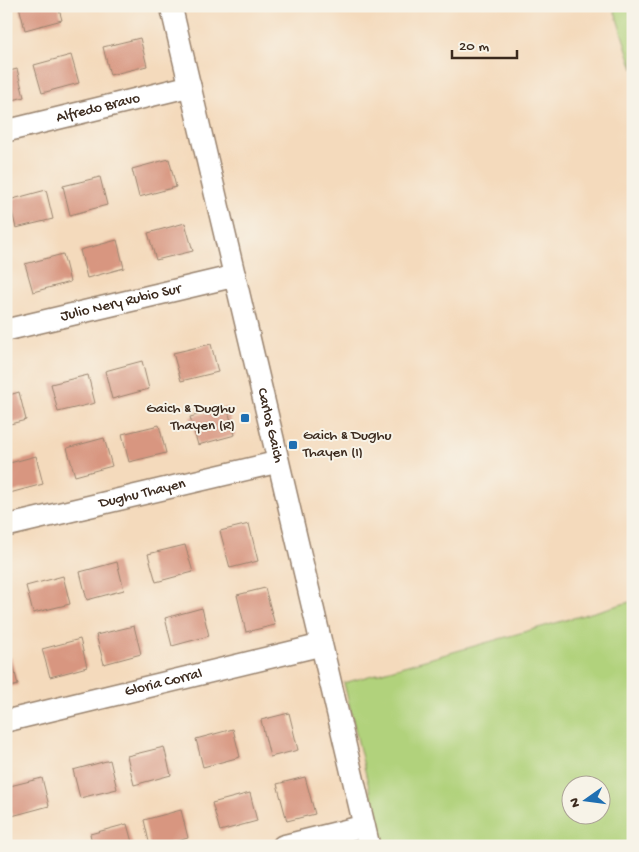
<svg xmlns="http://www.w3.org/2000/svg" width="639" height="852" font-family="'Gochi Hand',sans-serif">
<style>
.green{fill:#b1d27b;stroke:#767e4c;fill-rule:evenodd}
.building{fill:#d89680}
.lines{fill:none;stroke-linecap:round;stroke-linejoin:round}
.minor-casing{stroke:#98826d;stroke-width:24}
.minor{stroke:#fff;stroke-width:21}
.poi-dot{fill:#1f6fb2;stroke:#f7f3e8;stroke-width:2}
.labels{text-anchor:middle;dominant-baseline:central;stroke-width:4;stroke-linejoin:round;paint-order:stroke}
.street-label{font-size:15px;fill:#3b2a1e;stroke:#f7f3e8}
.poi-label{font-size:15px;fill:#3b2a1e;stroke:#f7f3e8;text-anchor:end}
</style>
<rect width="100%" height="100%" fill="#f7f3e8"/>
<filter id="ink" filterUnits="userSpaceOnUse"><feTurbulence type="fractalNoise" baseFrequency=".02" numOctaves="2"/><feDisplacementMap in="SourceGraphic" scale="10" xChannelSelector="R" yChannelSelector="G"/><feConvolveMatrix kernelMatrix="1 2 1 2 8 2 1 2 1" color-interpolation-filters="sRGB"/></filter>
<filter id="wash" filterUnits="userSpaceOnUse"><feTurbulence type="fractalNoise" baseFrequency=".0096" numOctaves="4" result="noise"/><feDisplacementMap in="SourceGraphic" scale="20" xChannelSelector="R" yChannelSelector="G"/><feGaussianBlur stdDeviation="1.12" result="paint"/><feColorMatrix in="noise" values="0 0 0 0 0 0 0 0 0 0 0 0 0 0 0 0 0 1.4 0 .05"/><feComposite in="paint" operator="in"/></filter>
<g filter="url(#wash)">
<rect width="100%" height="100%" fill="#f4dabc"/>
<g class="green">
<path d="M 613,6 L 633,6 L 633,69 Z"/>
<path d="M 633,601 L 633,846 L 383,846 L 344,683 ZM 572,784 L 602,784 L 602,814 L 572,814 Z"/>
</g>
<g id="blocks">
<g class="building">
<path d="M 19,6 L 58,6 L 62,20 L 25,30 Z"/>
<path d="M 140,38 L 147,66 L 110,75 L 103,47 Z"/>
<path d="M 71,55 L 79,83 L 42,93 L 34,65 Z"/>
<path d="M 17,69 L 24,97 L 6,102 L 6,72 Z"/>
<path d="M 169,159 L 176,187 L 139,197 L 132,169 Z"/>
<path d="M 100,177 L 107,205 L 70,215 L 63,186 Z"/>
<path d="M 46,190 L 53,219 L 16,228 L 9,200 Z"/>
<path d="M 185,223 L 193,251 L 156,260 L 148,233 Z"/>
<path d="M 117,240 L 124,268 L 87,278 L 80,250 Z"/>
<path d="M 63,254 L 70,282 L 33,292 L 25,264 Z"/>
<path d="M 211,344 L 218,372 L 181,381 L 173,353 Z"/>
<path d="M 142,361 L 149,389 L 112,399 L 105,371 Z"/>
<path d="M 88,375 L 95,403 L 58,412 L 51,384 Z"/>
<path d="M 19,392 L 26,420 L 6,425 L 6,396 Z"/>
<path d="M 227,407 L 235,435 L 198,445 L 190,417 Z"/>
<path d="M 159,425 L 166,453 L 129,462 L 122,434 Z"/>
<path d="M 104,438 L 112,466 L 75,476 L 67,448 Z"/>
<path d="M 36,456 L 43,484 L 6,494 L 6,464 Z"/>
<path d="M 249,524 L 258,561 L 230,568 L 220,531 Z"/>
<path d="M 185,545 L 193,572 L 156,582 L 148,554 Z"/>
<path d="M 117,562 L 124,590 L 87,600 L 80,572 Z"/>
<path d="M 63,576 L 70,604 L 33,613 L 26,586 Z"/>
<path d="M 265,588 L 275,625 L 246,632 L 237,595 Z"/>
<path d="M 202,608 L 209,636 L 172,646 L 165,618 Z"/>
<path d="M 134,626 L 141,654 L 104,664 L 96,635 Z"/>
<path d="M 80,639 L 87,667 L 50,677 L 42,649 Z"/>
<path d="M 11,657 L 18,685 L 6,688 L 6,658 Z"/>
<path d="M 289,713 L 298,750 L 270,757 L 261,720 Z"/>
<path d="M 233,729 L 240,757 L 203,767 L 196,739 Z"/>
<path d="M 164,747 L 171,775 L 134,785 L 127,756 Z"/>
<path d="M 110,760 L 117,789 L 80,798 L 73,770 Z"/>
<path d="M 305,777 L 315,814 L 287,821 L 277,784 Z"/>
<path d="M 42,778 L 49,806 L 12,816 L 6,796 L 6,787 Z"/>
<path d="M 250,793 L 257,821 L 220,831 L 212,803 Z"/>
<path d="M 181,810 L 188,838 L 160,846 L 150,846 L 144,820 Z"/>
<path d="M 127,824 L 133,846 L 93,846 L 90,834 Z"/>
</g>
</g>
</g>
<g filter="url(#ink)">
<use href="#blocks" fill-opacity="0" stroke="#98826d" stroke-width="1"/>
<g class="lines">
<g class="minor-casing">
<g id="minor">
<path id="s1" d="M 171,6 L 369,846"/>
<path id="s2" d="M 6,131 L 190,86"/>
<path id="s3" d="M 6,330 L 235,276"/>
<path id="s4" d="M 6,526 L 278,462"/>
<path id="s5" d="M 6,721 L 321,645"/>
<path d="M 283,846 L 364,826"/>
</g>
</g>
<use href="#minor" class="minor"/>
</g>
</g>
<g class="poi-dot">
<rect x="240" y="413" width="10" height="10" rx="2.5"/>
<rect x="288" y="440" width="10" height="10" rx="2.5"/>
</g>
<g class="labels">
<g class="street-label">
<text stroke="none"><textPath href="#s2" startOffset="95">Alfredo Bravo</textPath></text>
<text stroke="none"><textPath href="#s3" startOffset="118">Julio Nery Rubio Sur</textPath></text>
<text stroke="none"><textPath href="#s1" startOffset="431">Carlos Gaich</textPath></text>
<text stroke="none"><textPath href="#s4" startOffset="140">Dughu Thayen</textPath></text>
<text stroke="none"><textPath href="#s5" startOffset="162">Gloria Corral</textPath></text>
</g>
<g class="poi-label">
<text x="235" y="409">Gaich &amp; Dughu<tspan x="235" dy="17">Thayen (R)</tspan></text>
<text x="303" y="436" text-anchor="start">Gaich &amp; Dughu<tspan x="303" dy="17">Thayen (I)</tspan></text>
</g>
</g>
<rect width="639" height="852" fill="none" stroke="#f7f3e8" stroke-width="25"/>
<g transform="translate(586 800) rotate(256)"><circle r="24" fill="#f7f3e8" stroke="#aca397"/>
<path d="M0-4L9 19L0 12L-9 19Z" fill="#1f6fb2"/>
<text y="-8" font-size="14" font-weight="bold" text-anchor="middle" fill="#3b2a1e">N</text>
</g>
<path d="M452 50v8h65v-8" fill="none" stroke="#3b2a1e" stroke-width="2.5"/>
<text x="459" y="50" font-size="15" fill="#3b2a1e" stroke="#f7f3e8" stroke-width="4" paint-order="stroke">20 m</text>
</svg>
